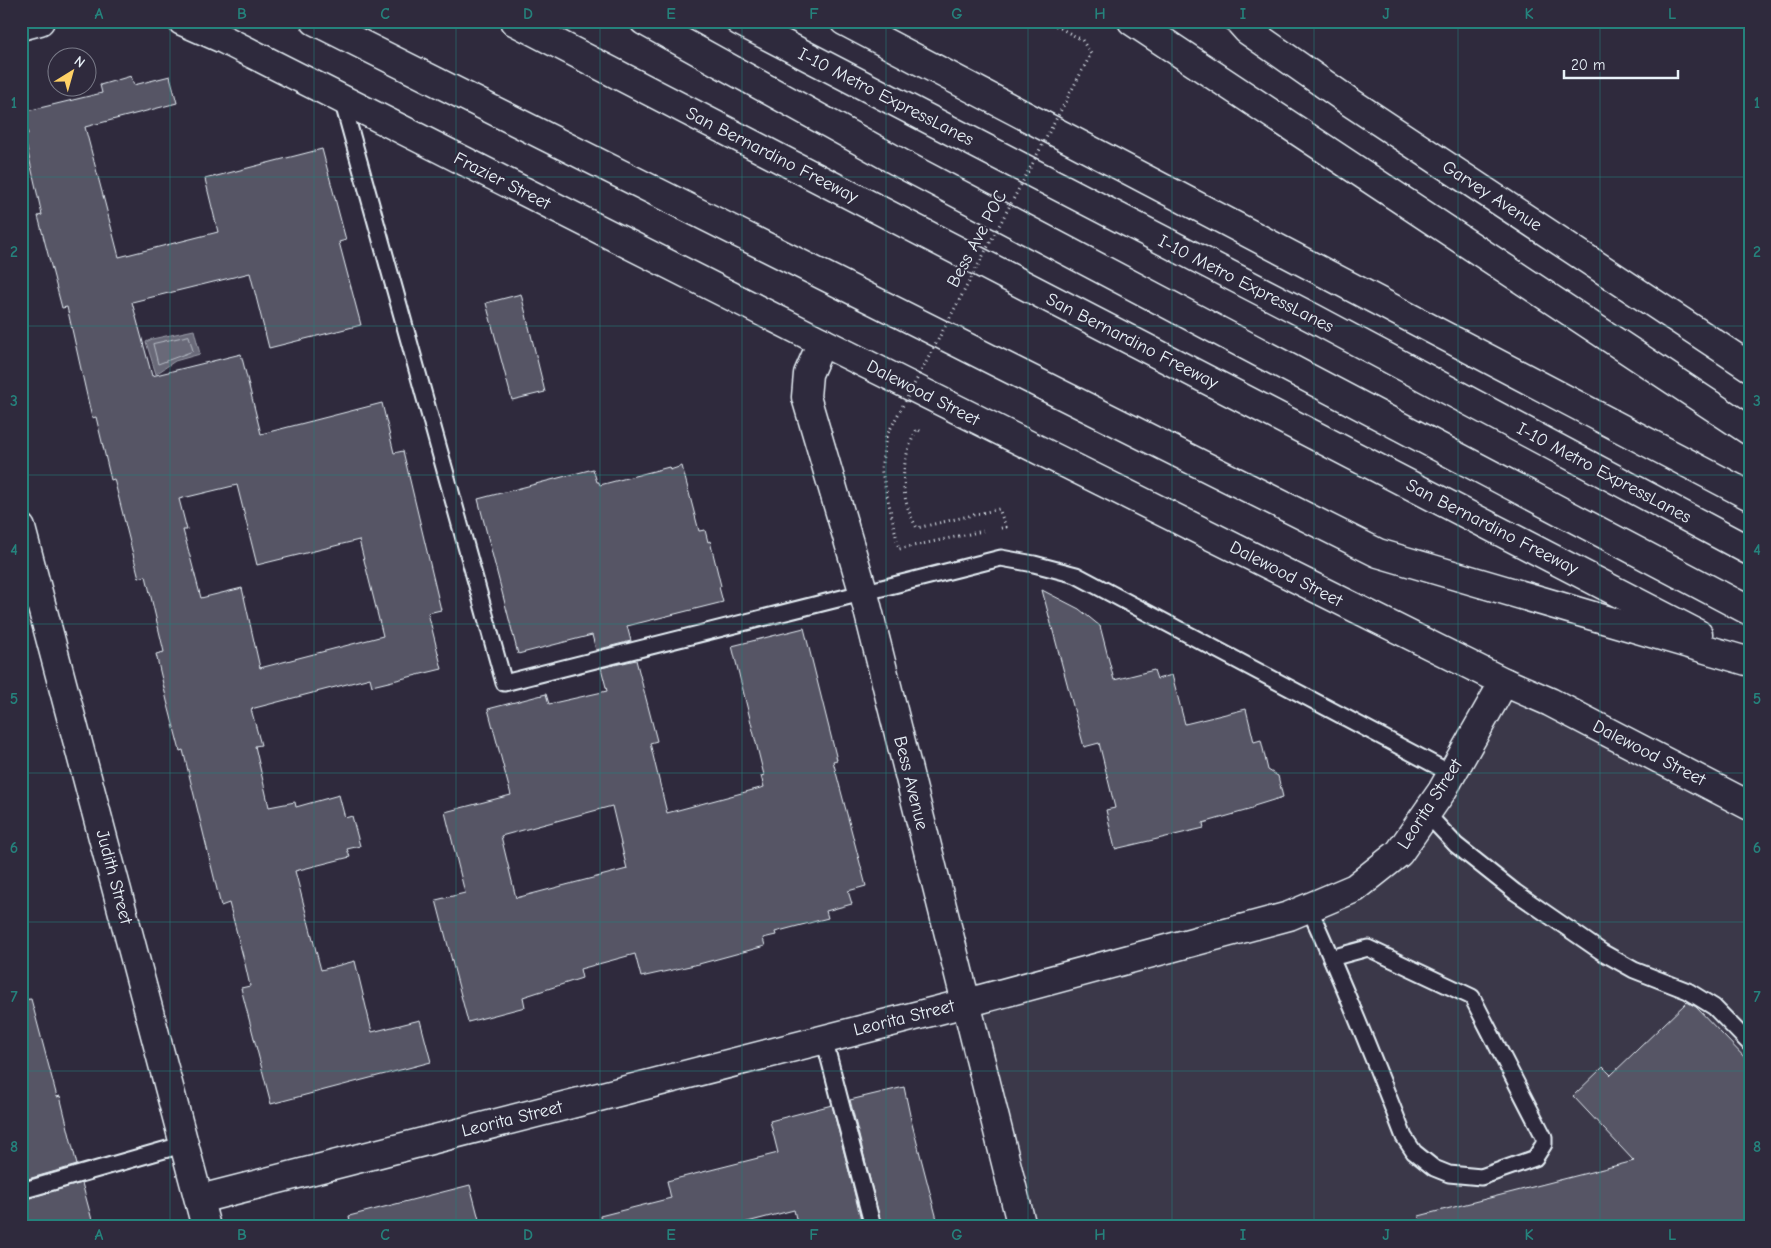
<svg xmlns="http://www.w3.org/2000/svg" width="1771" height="1248" font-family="'Comic Neue',sans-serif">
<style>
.built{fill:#3b3749}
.water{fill:#696978;stroke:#9c9fab}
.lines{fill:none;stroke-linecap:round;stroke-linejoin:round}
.shore{stroke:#b5bbc5;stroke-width:1}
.building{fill:#575565;stroke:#e8f1f8;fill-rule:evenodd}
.lane-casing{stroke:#e8f1f8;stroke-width:19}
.street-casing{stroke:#e8f1f8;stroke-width:31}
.secondary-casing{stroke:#e8f1f8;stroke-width:31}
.highway-casing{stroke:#e8f1f8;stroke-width:31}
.path{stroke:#e8f1f8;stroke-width:3;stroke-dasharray:1 4;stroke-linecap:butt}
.lane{stroke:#2f2a3d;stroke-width:15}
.street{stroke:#2f2a3d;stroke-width:28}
.secondary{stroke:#2f2a3d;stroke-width:28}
.highway{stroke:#2f2a3d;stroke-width:28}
.path-bridge{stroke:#e8f1f8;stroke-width:3;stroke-dasharray:1 4;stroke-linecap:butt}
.grid{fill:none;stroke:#25827c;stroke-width:1;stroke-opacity:0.55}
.labels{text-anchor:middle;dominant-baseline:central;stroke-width:4;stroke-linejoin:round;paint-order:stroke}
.street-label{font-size:18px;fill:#e8f1f8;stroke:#2f2a3d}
.neatline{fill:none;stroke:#25827c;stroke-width:2}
.grid-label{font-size:16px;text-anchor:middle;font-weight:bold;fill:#25827c}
</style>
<rect width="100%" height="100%" fill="#2f2a3d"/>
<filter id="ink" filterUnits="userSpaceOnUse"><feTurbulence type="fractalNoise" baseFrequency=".02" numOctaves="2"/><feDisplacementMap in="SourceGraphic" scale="10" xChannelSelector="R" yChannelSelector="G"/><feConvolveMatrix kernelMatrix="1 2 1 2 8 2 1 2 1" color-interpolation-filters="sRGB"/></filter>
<g filter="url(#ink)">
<path class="built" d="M 1504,682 L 1750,811 L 1750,1227 L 1022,1227 L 966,1003 L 1289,916 L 1398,853 Z"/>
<path class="water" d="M 194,330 L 200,354 L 175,361 L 156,374 L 146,342 L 152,339 Z"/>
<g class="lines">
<path class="shore" d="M 189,336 L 193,351 L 158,364 L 153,344 Z"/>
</g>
<g class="building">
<path d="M 131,76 L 134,85 L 170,76 L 177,103 L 85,127 L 119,257 L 218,232 L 205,179 L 322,149 L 346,240 L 339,242 L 361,325 L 269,348 L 250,273 L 132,302 L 152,376 L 241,354 L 261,434 L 382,403 L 394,453 L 403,451 L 441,610 L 428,613 L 442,669 L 372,686 L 370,678 L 251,709 L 261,745 L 255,746 L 269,807 L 295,802 L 296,807 L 339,795 L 345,818 L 352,816 L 360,846 L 347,849 L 350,857 L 295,871 L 321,970 L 355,961 L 372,1032 L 420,1020 L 431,1062 L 271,1104 L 241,988 L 250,986 L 245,964 L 229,903 L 221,906 L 183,750 L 180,751 L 167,701 L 156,654 L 164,652 L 146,576 L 139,578 L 114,479 L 111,480 L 96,417 L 92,418 L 67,307 L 62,308 L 38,216 L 42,215 L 24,135 L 28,134 L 23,112 L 102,93 L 100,85 ZM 237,485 L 257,565 L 359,540 L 383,636 L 260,668 L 242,588 L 201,598 L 183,530 L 187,530 L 179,499 Z"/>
<path d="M 521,294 L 545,392 L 512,400 L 486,303 Z"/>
<path d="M 682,466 L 699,531 L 705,530 L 708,542 L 710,541 L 721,586 L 719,587 L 723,602 L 627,626 L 631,641 L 596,650 L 592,635 L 518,654 L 478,499 L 593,469 L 597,482 L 599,482 L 600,485 L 669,467 L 670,470 Z"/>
<path d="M 1042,590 L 1079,609 L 1100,626 L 1114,680 L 1154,670 L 1157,679 L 1172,675 L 1185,724 L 1246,709 L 1254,742 L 1261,740 L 1268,770 L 1278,776 L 1283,797 L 1254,806 L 1252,809 L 1203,823 L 1204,828 L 1115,849 L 1106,810 L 1115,808 L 1099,743 L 1084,747 Z"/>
<path d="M 804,628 L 837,760 L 833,761 L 866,886 L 848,891 L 852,904 L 826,911 L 828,918 L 775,932 L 776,935 L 763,938 L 765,946 L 699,964 L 641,977 L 635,954 L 580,969 L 582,978 L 523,997 L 525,1007 L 468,1022 L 436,900 L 465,893 L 445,812 L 511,795 L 488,709 L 546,694 L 549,704 L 607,691 L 601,668 L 636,660 L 657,741 L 650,743 L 667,813 L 764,787 L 761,776 L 764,775 L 732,646 ZM 612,806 L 627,869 L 516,898 L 501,836 Z"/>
<path d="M 31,999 L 57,1097 L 60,1096 L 77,1165 L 21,1181 L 21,1000 Z"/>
<path d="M 1687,1002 L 1696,1007 L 1750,1063 L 1750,1227 L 1421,1227 L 1419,1216 L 1634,1161 L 1573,1096 L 1603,1067 L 1611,1075 Z"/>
<path d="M 904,1087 L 911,1120 L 939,1227 L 882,1227 L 850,1100 Z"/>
<path d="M 832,1105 L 863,1227 L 798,1227 L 794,1210 L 728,1227 L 601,1227 L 600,1216 L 671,1198 L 667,1181 L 778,1153 L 770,1121 Z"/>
<path d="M 82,1183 L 92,1220 L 76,1227 L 21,1227 L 21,1200 Z"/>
<path d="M 470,1185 L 481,1227 L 351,1227 L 349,1216 Z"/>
</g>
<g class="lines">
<g class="lane-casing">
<g id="lane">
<path d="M 342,100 L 504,683 L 1001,558 L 1034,564 L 1076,575 L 1452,774"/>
<path d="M 1427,814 L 1456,845 L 1515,892 L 1602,952 L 1634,970 L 1688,991 L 1714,1007 L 1750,1044"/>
<path d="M 1309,908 C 1343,983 1374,1059 1404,1137 L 1414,1152 L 1434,1168 L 1449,1174 L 1481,1177 L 1535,1158 L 1544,1144 L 1544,1137 L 1472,997 L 1368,948 L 1331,958"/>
<path d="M 824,1039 L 873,1227"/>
<path d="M 21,1191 L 185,1144"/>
</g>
</g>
<g class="street-casing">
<g id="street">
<path d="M 1239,21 L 1247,30 L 1350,102 L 1750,367"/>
<path d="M 822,342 L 808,374 L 806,397 L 864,594 L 1022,1227"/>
<path d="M 21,528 L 206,1227"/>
<path d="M 200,1199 L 966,1003 L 1289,916 L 1355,888 L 1399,853 L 1442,791 L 1504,682"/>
</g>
</g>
<g class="secondary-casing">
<g id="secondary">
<path d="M 182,21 L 223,39 L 822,342 L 1504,682 L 1550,702 L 1750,806"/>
<path d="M 21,26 L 40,21"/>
</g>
</g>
<g class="highway-casing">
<g id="highway">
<path d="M 315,21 L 1378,553 L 1750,662"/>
<path d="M 514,21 L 1698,634"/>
<path d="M 644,21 L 904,165 L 1750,611"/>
<path d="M 739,21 L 1313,318 L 1750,551"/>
<path d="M 844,21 L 1750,496"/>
<path d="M 1132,21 L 1750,431"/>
</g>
</g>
<g class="path">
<path d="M 1047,21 L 1082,40 L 1091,54"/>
<path d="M 920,431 L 917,429 C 900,461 898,496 917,528 L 999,509 L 1006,527 L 997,529"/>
<path d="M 886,437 L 881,468 L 899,549 L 983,531"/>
</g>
<use href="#lane" class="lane"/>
<use href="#street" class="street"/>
<use href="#secondary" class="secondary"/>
<use href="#highway" class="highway"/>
<path class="path-bridge" d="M 886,437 L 1091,54"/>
</g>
</g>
<path class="grid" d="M 170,21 L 170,1227M 314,21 L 314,1227M 456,21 L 456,1227M 600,21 L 600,1227M 742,21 L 742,1227M 886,21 L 886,1227M 1028,21 L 1028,1227M 1172,21 L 1172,1227M 1314,21 L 1314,1227M 1458,21 L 1458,1227M 1600,21 L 1600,1227M 21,177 L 1750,177M 21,326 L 1750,326M 21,475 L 1750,475M 21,624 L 1750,624M 21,773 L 1750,773M 21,922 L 1750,922M 21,1071 L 1750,1071"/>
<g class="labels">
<g class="street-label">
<text transform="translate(886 97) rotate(27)">I-10 Metro ExpressLanes</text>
<text transform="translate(772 155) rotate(27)">San Bernardino Freeway</text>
<text transform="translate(502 181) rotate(27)">Frazier Street</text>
<text transform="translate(1492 196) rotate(33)">Garvey Avenue</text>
<text transform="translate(977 239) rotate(-62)">Bess Ave POC</text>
<text transform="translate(1246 284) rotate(27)">I-10 Metro ExpressLanes</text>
<text transform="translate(1132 341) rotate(27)">San Bernardino Freeway</text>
<text transform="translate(923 393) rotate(27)">Dalewood Street</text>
<text transform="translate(1604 473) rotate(28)">I-10 Metro ExpressLanes</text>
<text transform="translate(1492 527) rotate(27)">San Bernardino Freeway</text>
<text transform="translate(1286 574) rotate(27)">Dalewood Street</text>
<text transform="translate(1649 753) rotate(27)">Dalewood Street</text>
<text transform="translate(911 783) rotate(76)">Bess Avenue</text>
<text transform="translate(1430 804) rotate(-57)">Leorita Street</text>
<text transform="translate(114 877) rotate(75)">Judith Street</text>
<text transform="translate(904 1018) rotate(-14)">Leorita Street</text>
<text transform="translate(512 1119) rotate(-14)">Leorita Street</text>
</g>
</g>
<rect width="1771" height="1248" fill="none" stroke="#2f2a3d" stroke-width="55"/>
<g transform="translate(72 72) rotate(37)"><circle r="24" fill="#2f2a3d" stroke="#797a88"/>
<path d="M0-4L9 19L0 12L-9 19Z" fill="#ffd166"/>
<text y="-8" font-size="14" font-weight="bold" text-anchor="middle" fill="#e8f1f8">N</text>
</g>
<path d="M1564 70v8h114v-8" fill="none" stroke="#e8f1f8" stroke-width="2.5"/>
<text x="1571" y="70" font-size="15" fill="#e8f1f8" stroke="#2f2a3d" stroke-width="4" paint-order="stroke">20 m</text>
<rect x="28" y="28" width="1716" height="1192" class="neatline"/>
<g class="grid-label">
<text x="99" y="19">A</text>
<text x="242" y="19">B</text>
<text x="385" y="19">C</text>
<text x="528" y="19">D</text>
<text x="671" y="19">E</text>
<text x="814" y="19">F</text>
<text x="957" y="19">G</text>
<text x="1100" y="19">H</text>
<text x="1243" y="19">I</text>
<text x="1386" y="19">J</text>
<text x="1529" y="19">K</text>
<text x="1672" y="19">L</text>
<text x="14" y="108">1</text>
<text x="1757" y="108">1</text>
<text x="14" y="257">2</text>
<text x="1757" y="257">2</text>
<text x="14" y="406">3</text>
<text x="1757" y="406">3</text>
<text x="14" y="555">4</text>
<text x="1757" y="555">4</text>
<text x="14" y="704">5</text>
<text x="1757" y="704">5</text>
<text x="14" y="853">6</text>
<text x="1757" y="853">6</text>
<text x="14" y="1002">7</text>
<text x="1757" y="1002">7</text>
<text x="14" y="1152">8</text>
<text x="1757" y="1152">8</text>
<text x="99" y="1240">A</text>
<text x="242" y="1240">B</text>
<text x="385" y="1240">C</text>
<text x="528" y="1240">D</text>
<text x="671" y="1240">E</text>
<text x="814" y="1240">F</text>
<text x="957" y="1240">G</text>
<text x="1100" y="1240">H</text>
<text x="1243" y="1240">I</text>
<text x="1386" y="1240">J</text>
<text x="1529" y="1240">K</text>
<text x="1672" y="1240">L</text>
</g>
</svg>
